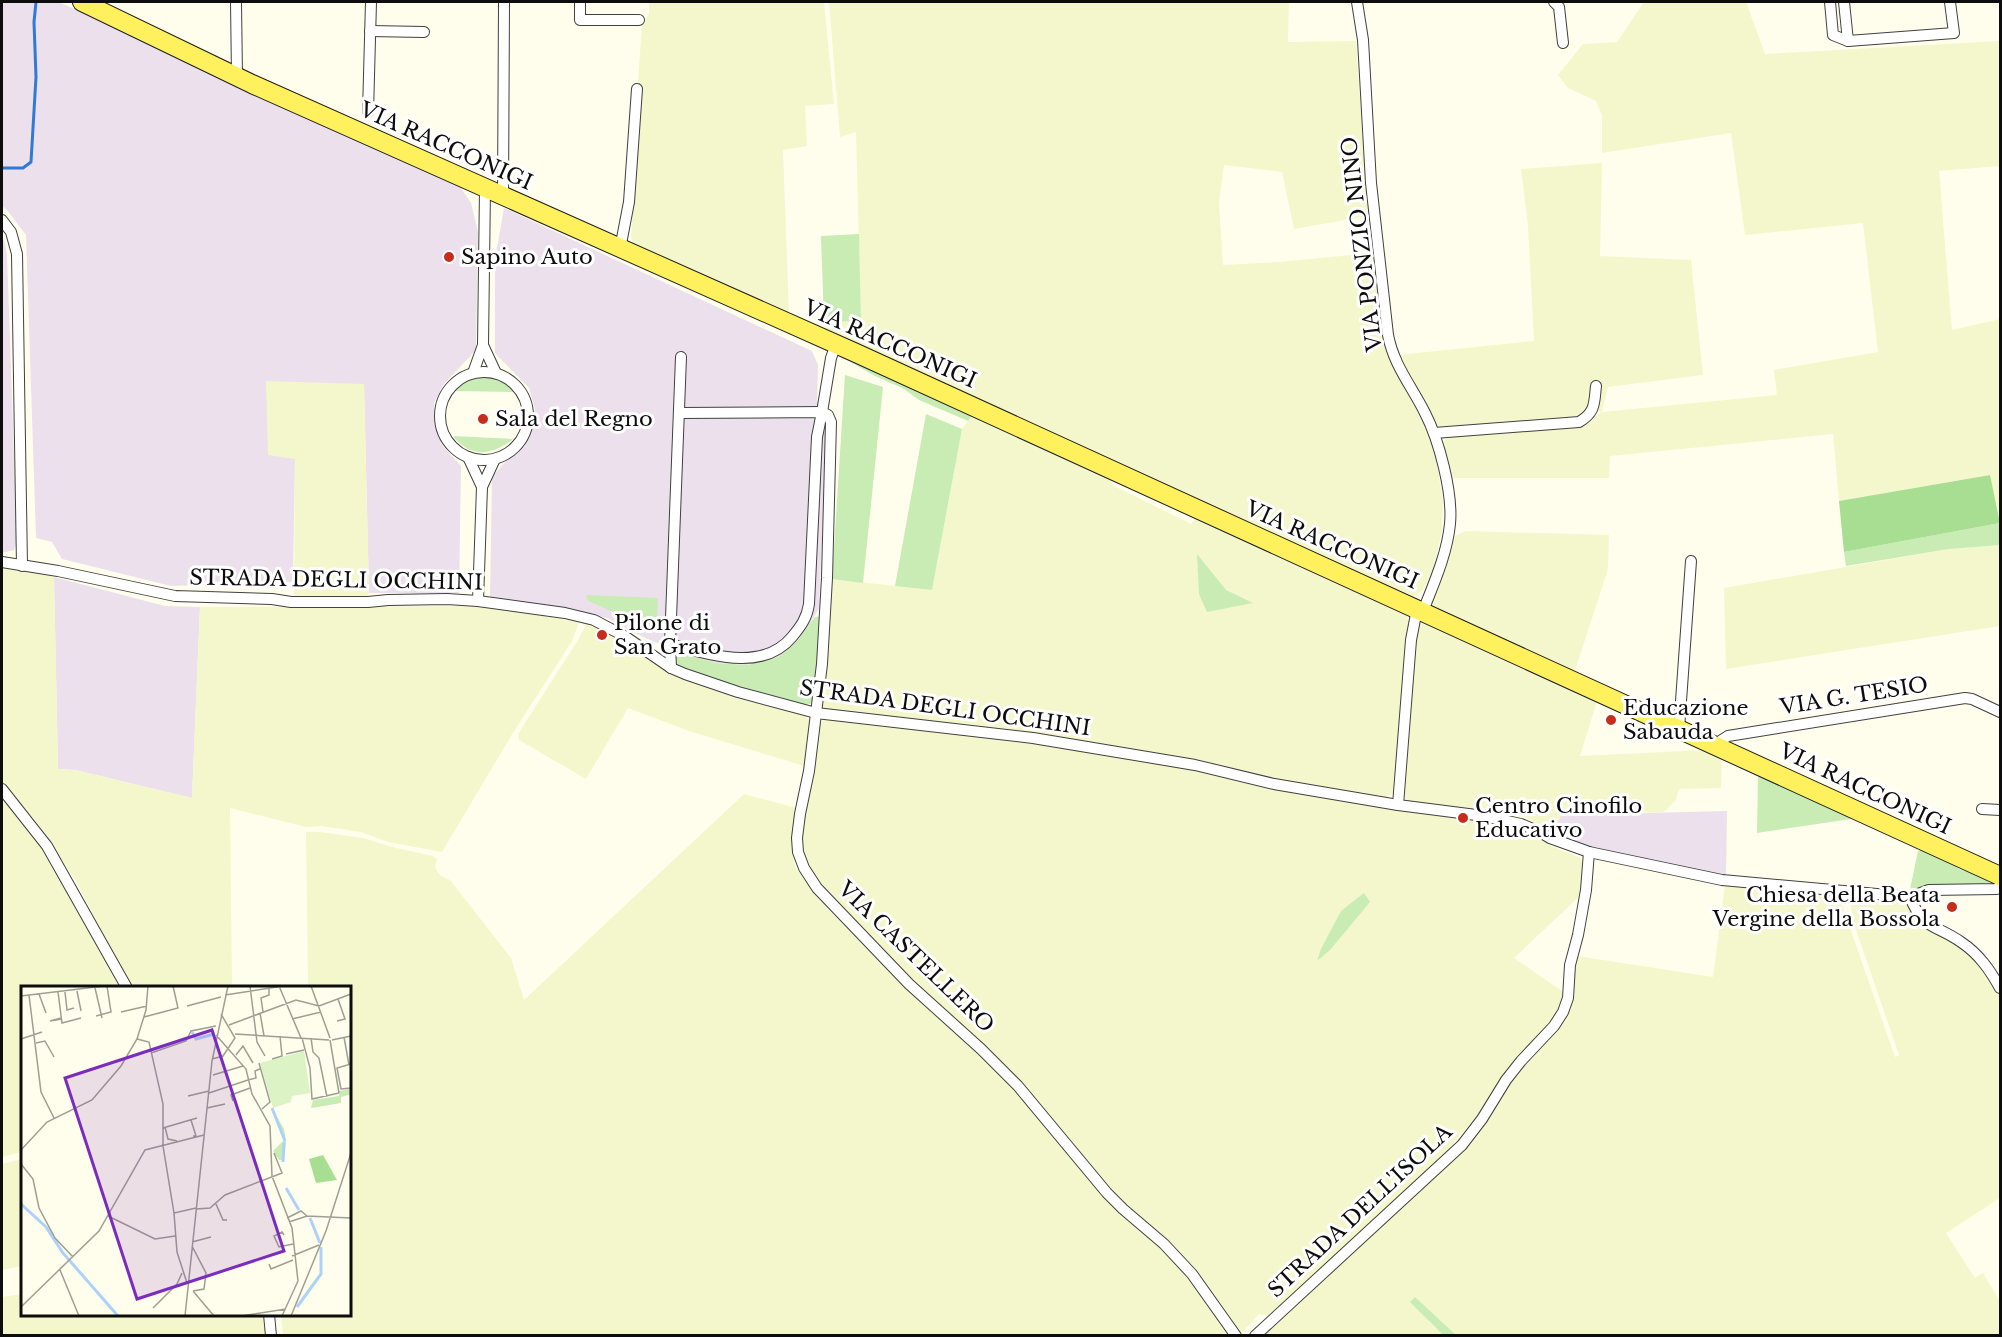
<svg xmlns="http://www.w3.org/2000/svg" width="2002" height="1337" font-family="'Libre Baskerville',serif">
<style>
.industrial{fill:#ece0ec}
.farmland{fill:#f4f7cb}
.green{fill:#c8ecb4}
.forest{fill:#a8de92}
.lines{fill:none;stroke-linecap:round;stroke-linejoin:round}
.stream{stroke:#2f7ad6;stroke-width:3}
.minor-casing{stroke:#404040;stroke-width:12}
.primary-casing{stroke:#1e1e1e;stroke-width:20}
.minor{stroke:#fff;stroke-width:10}
.primary{stroke:#fff15d;stroke-width:18}
.poi-dot{fill:#c62e1b;stroke:#fff;stroke-width:2}
.labels{text-anchor:middle;dominant-baseline:central;stroke-width:6;stroke-linejoin:round;paint-order:stroke}
.street-label{font-size:21px;fill:#0d0d0d;stroke:#fff}
.poi-label{font-size:21px;fill:#0d0d0d;stroke:#fff;text-anchor:start}
.inset-river{fill:none;stroke:#add2fa;stroke-width:3}
.inset-road{fill:none;stroke:#9e9e93;stroke-width:1.5}
.view{fill:#7b2cbf;fill-opacity:0.15;stroke:#7b2cbf;stroke-width:3}
.inset-edge{fill:none;stroke:#0d0d0d;stroke-width:3}
</style>
<rect width="100%" height="100%" fill="#fffeed"/>
<g class="industrial">
<path d="M 2,2 L 59,2 L 459,185 L 471,203 L 478,232 L 476,350 L 443,385 L 434,403 L 434,422 L 442,445 L 461,466 L 459,593 L 369,593 L 364,384 L 295,458 L 293,582 L 171,586 L 62,559 L 52,542 L 36,538 L 26,235 L 6,209 L 2,206 Z"/>
<path d="M 504,208 L 812,351 L 818,365 L 817,401 L 827,425 L 819,608 L 811,623 L 797,641 L 780,656 L 747,665 L 716,663 L 675,651 L 632,632 L 607,618 L 569,609 L 490,597 L 492,477 L 506,461 L 525,446 L 531,432 L 535,409 L 529,388 L 495,353 L 495,259 Z"/>
<path d="M 2,236 L 5,243 L 7,256 L 17,541 L 14,550 L 2,553 Z"/>
<path d="M 54,577 L 165,606 L 200,607 L 192,798 L 75,770 L 58,769 Z"/>
<path d="M 1727,811 L 1726,877 L 1591,849 L 1553,832 L 1561,815 Z"/>
</g>
<g class="farmland">
<path d="M 649,2 L 824,2 L 834,104 L 805,106 L 807,146 L 783,150 L 789,315 L 633,244 L 631,236 L 640,111 L 638,82 L 642,24 L 649,14 Z"/>
<path d="M 829,2 L 1289,2 L 1288,42 L 1356,41 L 1368,216 L 1294,229 L 1282,172 L 1224,165 L 1219,202 L 1223,265 L 1279,262 L 1372,253 L 1386,351 L 1395,369 L 1426,420 L 1434,447 L 1443,502 L 1442,531 L 1433,569 L 1423,590 L 1411,598 L 825,332 L 824,322 L 861,321 L 856,132 L 840,137 Z"/>
<path d="M 1644,2 L 1746,2 L 1765,54 L 2000,41 L 2000,166 L 1939,171 L 1952,330 L 2000,319 L 2000,518 L 1989,475 L 1839,501 L 1833,434 L 1610,456 L 1609,478 L 1449,478 L 1442,444 L 1447,436 L 1571,426 L 1592,421 L 1601,412 L 1589,406 L 1576,416 L 1536,422 L 1439,428 L 1434,422 L 1398,355 L 1534,341 L 1528,226 L 1521,169 L 1602,163 L 1600,256 L 1691,260 L 1703,375 L 1608,387 L 1602,412 L 1777,395 L 1774,370 L 1878,352 L 1863,223 L 1745,235 L 1731,133 L 1602,153 L 1602,115 L 1596,101 L 1568,88 L 1558,75 L 1583,44 L 1617,42 Z"/>
<path d="M 266,381 L 364,384 L 369,593 L 367,597 L 294,599 L 295,459 L 268,455 Z"/>
<path d="M 972,415 L 1110,479 L 1112,485 L 1191,524 L 1197,516 L 1340,585 L 1406,614 L 1409,623 L 1396,791 L 1384,798 L 1260,777 L 826,711 L 821,708 L 832,579 L 932,590 L 962,429 Z"/>
<path d="M 1466,531 L 1609,535 L 1608,569 L 1574,674 L 1434,610 L 1432,604 L 1444,564 L 1449,543 L 1455,536 Z"/>
<path d="M 2000,545 L 2000,626 L 1726,669 L 1724,588 L 1949,549 Z"/>
<path d="M 2,566 L 54,577 L 58,769 L 75,770 L 192,798 L 200,607 L 486,606 L 579,622 L 572,641 L 511,736 L 442,852 L 388,842 L 361,832 L 321,826 L 306,827 L 230,808 L 232,985 L 194,988 L 129,987 L 76,881 L 36,821 L 2,781 Z"/>
<path d="M 587,623 L 597,626 L 599,636 L 602,637 L 610,634 L 659,667 L 679,676 L 805,715 L 810,722 L 804,766 L 689,731 L 628,708 L 586,779 L 519,740 L 518,734 L 578,640 Z"/>
<path d="M 1428,623 L 1597,701 L 1580,756 L 1706,750 L 1722,757 L 1721,788 L 1679,789 L 1676,800 L 1664,812 L 1561,815 L 1553,832 L 1523,816 L 1495,814 L 1407,801 L 1404,796 L 1415,634 L 1419,624 Z"/>
<path d="M 826,718 L 1033,742 L 1194,768 L 1379,806 L 1453,817 L 1484,820 L 1533,832 L 1551,846 L 1581,858 L 1584,873 L 1582,894 L 1514,958 L 1565,993 L 1561,1007 L 1549,1026 L 1513,1063 L 1497,1084 L 1485,1107 L 1440,1158 L 1269,1316 L 1259,1314 L 1240,1335 L 1129,1207 L 831,899 L 807,866 L 800,842 L 820,724 Z"/>
<path d="M 2,794 L 32,830 L 84,918 L 119,987 L 22,988 L 22,1152 L 2,1157 Z"/>
<path d="M 744,794 L 796,808 L 793,838 L 795,867 L 819,900 L 875,957 L 956,1030 L 1012,1084 L 1120,1213 L 1170,1257 L 1188,1277 L 1231,1335 L 283,1335 L 281,1315 L 350,1314 L 350,988 L 276,988 L 308,986 L 306,832 L 320,832 L 363,838 L 392,847 L 433,856 L 437,859 L 435,868 L 441,876 L 450,880 L 511,958 L 524,1000 Z"/>
<path d="M 1725,884 L 1842,895 L 1841,902 L 1895,1057 L 1899,1055 L 1854,924 L 1849,896 L 1903,902 L 1909,906 L 1914,919 L 1961,944 L 1989,976 L 2000,996 L 2000,1198 L 1946,1233 L 1975,1278 L 1983,1273 L 2000,1301 L 2000,1335 L 1456,1335 L 1415,1297 L 1429,1322 L 1443,1335 L 1259,1336 L 1460,1152 L 1513,1074 L 1572,997 L 1577,956 L 1713,977 Z"/>
<path d="M 22,1159 L 22,1266 L 2,1270 L 2,1164 Z"/>
<path d="M 22,1294 L 22,1314 L 267,1315 L 269,1335 L 2,1335 L 2,1297 Z"/>
</g>
<g class="green">
<path d="M 859,234 L 861,321 L 824,322 L 821,236 Z"/>
<path d="M 846,356 L 972,415 L 968,421 L 919,400 L 904,389 L 875,376 L 847,360 Z"/>
<path d="M 479,375 C 494,375 504,381 514,392 L 454,391 C 461,382 468,378 479,375 Z"/>
<path d="M 845,375 L 883,387 L 863,583 L 832,579 Z"/>
<path d="M 926,414 L 962,429 L 932,590 L 895,586 Z"/>
<path d="M 453,436 L 513,439 C 493,455 471,459 453,436 Z"/>
<path d="M 2000,523 L 2000,545 L 1949,549 L 1846,566 L 1844,552 Z"/>
<path d="M 1197,554 L 1226,590 L 1253,603 L 1207,612 L 1199,594 Z"/>
<path d="M 586,595 L 657,598 L 658,599 L 657,620 L 654,625 L 643,628 L 618,614 L 588,601 Z"/>
<path d="M 821,616 L 814,703 L 805,705 L 692,673 L 676,665 L 675,651 L 716,663 L 748,665 L 780,656 L 797,641 L 815,617 Z"/>
<path d="M 1763,772 L 1854,815 L 1851,819 L 1757,833 L 1758,777 Z"/>
<path d="M 1922,850 L 1948,861 L 1959,869 L 1994,880 L 1993,883 L 1928,886 L 1909,894 L 1918,851 Z"/>
<path d="M 1364,893 L 1370,902 L 1330,950 L 1317,961 L 1321,949 L 1341,911 Z"/>
<path d="M 1415,1297 L 1456,1335 L 1443,1335 L 1410,1302 Z"/>
</g>
<path class="forest" d="M 1990,475 L 2000,523 L 1844,552 L 1839,501 Z"/>
<g class="lines">
<path class="stream" d="M 2,168 L 23,168 L 31,162 L 36,77 L 34,22 L 36,2"/>
<g class="minor-casing">
<g id="minor">
<path d="M 236,2 L 237,77"/>
<path d="M 580,2 L 580,20 L 639,20"/>
<path d="M 1357,2 L 1363,40 L 1371,183 L 1388,335 C 1394,366 1411,385 1425,413 C 1439,440 1453,493 1450,524 C 1447,554 1434,583 1423,611"/>
<path d="M 1554,2 L 1559,7 L 1563,43"/>
<path d="M 1830,2 L 1833,35 L 1848,41"/>
<path d="M 1844,2 L 1848,41 L 1954,33 L 1950,2"/>
<path d="M 370,31 L 424,32"/>
<path d="M 368,112 L 371,2"/>
<path d="M 503,196 L 504,2"/>
<path d="M 2,220 L 11,232 L 17,254 L 22,566"/>
<path d="M 620,249 L 629,202 L 637,89"/>
<path d="M 836,344 L 831,358 L 822,412 L 828,415 L 831,422 L 827,578 L 822,664 L 809,771 L 800,814 L 797,838 L 798,852 L 804,868 L 817,888 L 909,984 L 981,1049 L 1018,1086 L 1107,1193 L 1123,1209 L 1164,1244 L 1192,1274 L 1236,1336"/>
<path d="M 483,345 L 496,373"/>
<circle cx="484" cy="416" r="44"/>
<path d="M 473,373 L 483,345 L 485,188"/>
<path d="M 1434,433 L 1579,422 C 1596,412 1594,403 1596,386"/>
<path d="M 468,457 L 482,487"/>
<path d="M 2,562 L 58,571 L 175,596 L 272,599 L 291,602 L 368,602 L 388,600 L 447,599 L 478,601 L 565,613 L 594,620 L 626,637 L 671,668 L 685,674 L 738,692 L 816,713 L 1033,738 L 1195,765 L 1274,784 L 1398,805"/>
<path d="M 478,601 L 482,487 L 495,459"/>
<path d="M 1417,609 L 1411,640 L 1398,805 L 1484,816 L 1521,824 L 1540,832 L 1550,838 L 1589,852 L 1722,880 L 1910,897 L 1929,890 L 1997,889 L 2000,885"/>
<path d="M 670,644 C 709,654 762,673 792,637 C 801,626 807,618 809,604 L 817,437 L 822,412 L 679,413"/>
<path d="M 671,668 L 670,644 L 681,357"/>
<path d="M 1679,729 L 1691,561"/>
<path d="M 1714,745 L 1728,736 L 1965,698 L 1972,699 L 2000,712"/>
<path d="M 2,789 L 47,846 L 127,988"/>
<path d="M 1982,809 L 2000,810"/>
<path d="M 1910,897 C 1923,930 1935,924 1961,942 C 1979,954 1990,970 2000,988"/>
<path d="M 269,1314 L 271,1336"/>
<path d="M 1255,1336 L 1462,1145 L 1482,1119 L 1506,1080 L 1521,1061 L 1554,1026 L 1563,1012 L 1568,998 L 1570,965 L 1578,935 L 1586,890 L 1589,852"/>
</g>
</g>
<g class="primary-casing">
<path id="primary" d="M 82,2 L 252,84 L 856,353 L 2000,876"/>
</g>
<use href="#minor" class="minor"/>
<use href="#primary" class="primary"/>
</g>
<g class="poi-dot">
<circle cx="449" cy="257" r="6"/>
<circle cx="483" cy="419" r="6"/>
<circle cx="602" cy="635" r="6"/>
<circle cx="1611" cy="720" r="6"/>
<circle cx="1463" cy="818" r="6"/>
<circle cx="1952" cy="907" r="6"/>
</g>
<g class="labels">
<g class="street-label">
<text transform="translate(446 146) rotate(24)">VIA RACCONIGI</text>
<text transform="translate(1362 244) rotate(-97)">VIA PONZIO NINO</text>
<text transform="translate(890 344) rotate(24)">VIA RACCONIGI</text>
<text transform="translate(1332 545) rotate(24)">VIA RACCONIGI</text>
<text transform="translate(336 580) rotate(1)">STRADA DEGLI OCCHINI</text>
<text transform="translate(1854 696) rotate(-9)">VIA G. TESIO</text>
<text transform="translate(945 708) rotate(8)">STRADA DEGLI OCCHINI</text>
<text transform="translate(1865 789) rotate(25)">VIA RACCONIGI</text>
<text transform="translate(916 957) rotate(44)">VIA CASTELLERO</text>
<text transform="translate(1360 1211) rotate(-43)">STRADA DELL'ISOLA</text>
</g>
<g class="poi-label">
<text x="461" y="257">Sapino Auto</text>
<text x="495" y="419">Sala del Regno</text>
<text x="614" y="623">Pilone di<tspan x="614" dy="24">San Grato</tspan></text>
<text x="1623" y="708">Educazione<tspan x="1623" dy="24">Sabauda</tspan></text>
<text x="1475" y="806">Centro Cinofilo<tspan x="1475" dy="24">Educativo</tspan></text>
<text x="1940" y="895" text-anchor="end">Chiesa della Beata<tspan x="1940" dy="24">Vergine della Bossola</tspan></text>
</g>
</g>
<g transform="translate(21 986)">
<rect width="330" height="330" fill="#fffeed"/>
<path d="M 328,103 L 330,108 L 320,111 L 320,117 L 290,122 L 292,114 L 318,110 L 318,105 ZM 251,122 L 263,143 L 265,155 L 263,174 L 258,174 L 252,165 L 263,154 Z" fill="#c8ecb4"/>
<path d="M 302,169 L 316,194 L 295,197 L 288,173 Z" fill="#a8de92"/>
<path d="M 283,65 L 289,107 L 271,110 L 270,116 L 252,122 L 239,77 Z" fill="#dcf3c6"/>
<path class="inset-river" d="M 171,46 L 175,53 L 193,48M 251,122 L 264,155M 262,176 L 263,156M 265,202 L 278,224M 0,218 L 25,241 L 42,267 L 97,330M 289,232 L 299,257M 276,321 L 300,288 L 300,261"/>
<path class="inset-road" d="M 229,0 L 236,56 L 244,70M 258,0 L 280,52M 290,0 L 309,52M 74,2 L 81,32M 56,5 L 60,25M 37,6 L 41,37 L 60,32M 44,6 L 46,24 L 53,22M 18,8 L 25,27M 8,9 L 20,106 L 33,132M 204,9 L 262,0M 0,10 L 83,0M 166,20 L 200,11M 100,26 L 126,20M 242,26 L 240,12 L 248,9 L 248,3M 239,27 L 243,50M 75,30 L 90,26 L 86,0M 123,31 L 157,22 L 152,0M 40,32 L 29,35 L 41,33M 271,33 L 300,26M 316,35 L 324,33 L 317,13M 208,39 L 275,14 L 298,20 L 330,8M 214,48 L 308,54M 195,49 L 225,83 L 231,108 L 249,140 L 251,190 L 271,242 L 277,295 L 261,330M 323,51 L 328,79M 281,52 L 289,82 L 291,113 L 318,107M 290,52 L 292,66 L 298,72 L 306,111M 0,53 L 21,46M 116,53 L 128,56 L 142,118 L 142,160 L 153,227M 309,54 L 318,107M 311,54 L 330,50M 15,57 L 24,55 L 33,71M 130,67 L 165,55 L 170,45 L 195,40M 265,68 L 283,64M 215,69 L 222,60 L 232,77M 191,73 L 202,70 L 214,52 L 200,28M 251,73 L 261,70 L 259,50M 238,77 L 249,116 L 241,123M 330,78 L 316,82 L 320,103 L 330,102M 192,89 L 222,80M 227,94 L 235,92 L 234,85 L 239,83M 188,107 L 227,94M 167,110 L 188,105M 212,115 L 210,109 L 229,102M 186,122 L 204,118M 170,134 L 175,150 L 172,150M 144,141 L 147,153 L 156,155M 142,142 L 176,132M 0,164 L 26,136 L 71,114 L 100,80 L 116,53 L 125,24 L 127,0M 0,178 L 12,193 L 18,222 L 34,252 L 52,271M 195,218 L 202,234 L 206,234M 175,223 L 189,222 L 204,209 L 261,187 L 253,167M 87,230 L 134,253 L 154,250M 266,232 L 280,225 L 286,230M 268,236 L 286,230 L 330,232M 263,249 L 261,246 L 253,250 L 258,261 L 272,258M 171,256 L 190,251M 171,260 L 185,287 L 183,303 L 172,305M 271,270 L 298,259M 248,278 L 250,283 L 272,274M 39,284 L 58,330M 166,297 L 156,266 L 153,227 L 175,222M 172,305 L 193,330M 0,321 L 78,245 L 124,164 L 183,149M 132,322 L 156,298 L 161,287M 164,330 L 191,75 L 207,0M 220,330 L 265,323M 270,330 L 305,245 L 330,167"/>
<path class="view" d="M 191,44 L 263,265 L 116,313 L 44,92 Z"/>
<rect width="330" height="330" class="inset-edge"/>
</g>
<rect width="2002" height="1337" fill="none" stroke="#0d0d0d" stroke-width="6"/>
</svg>
